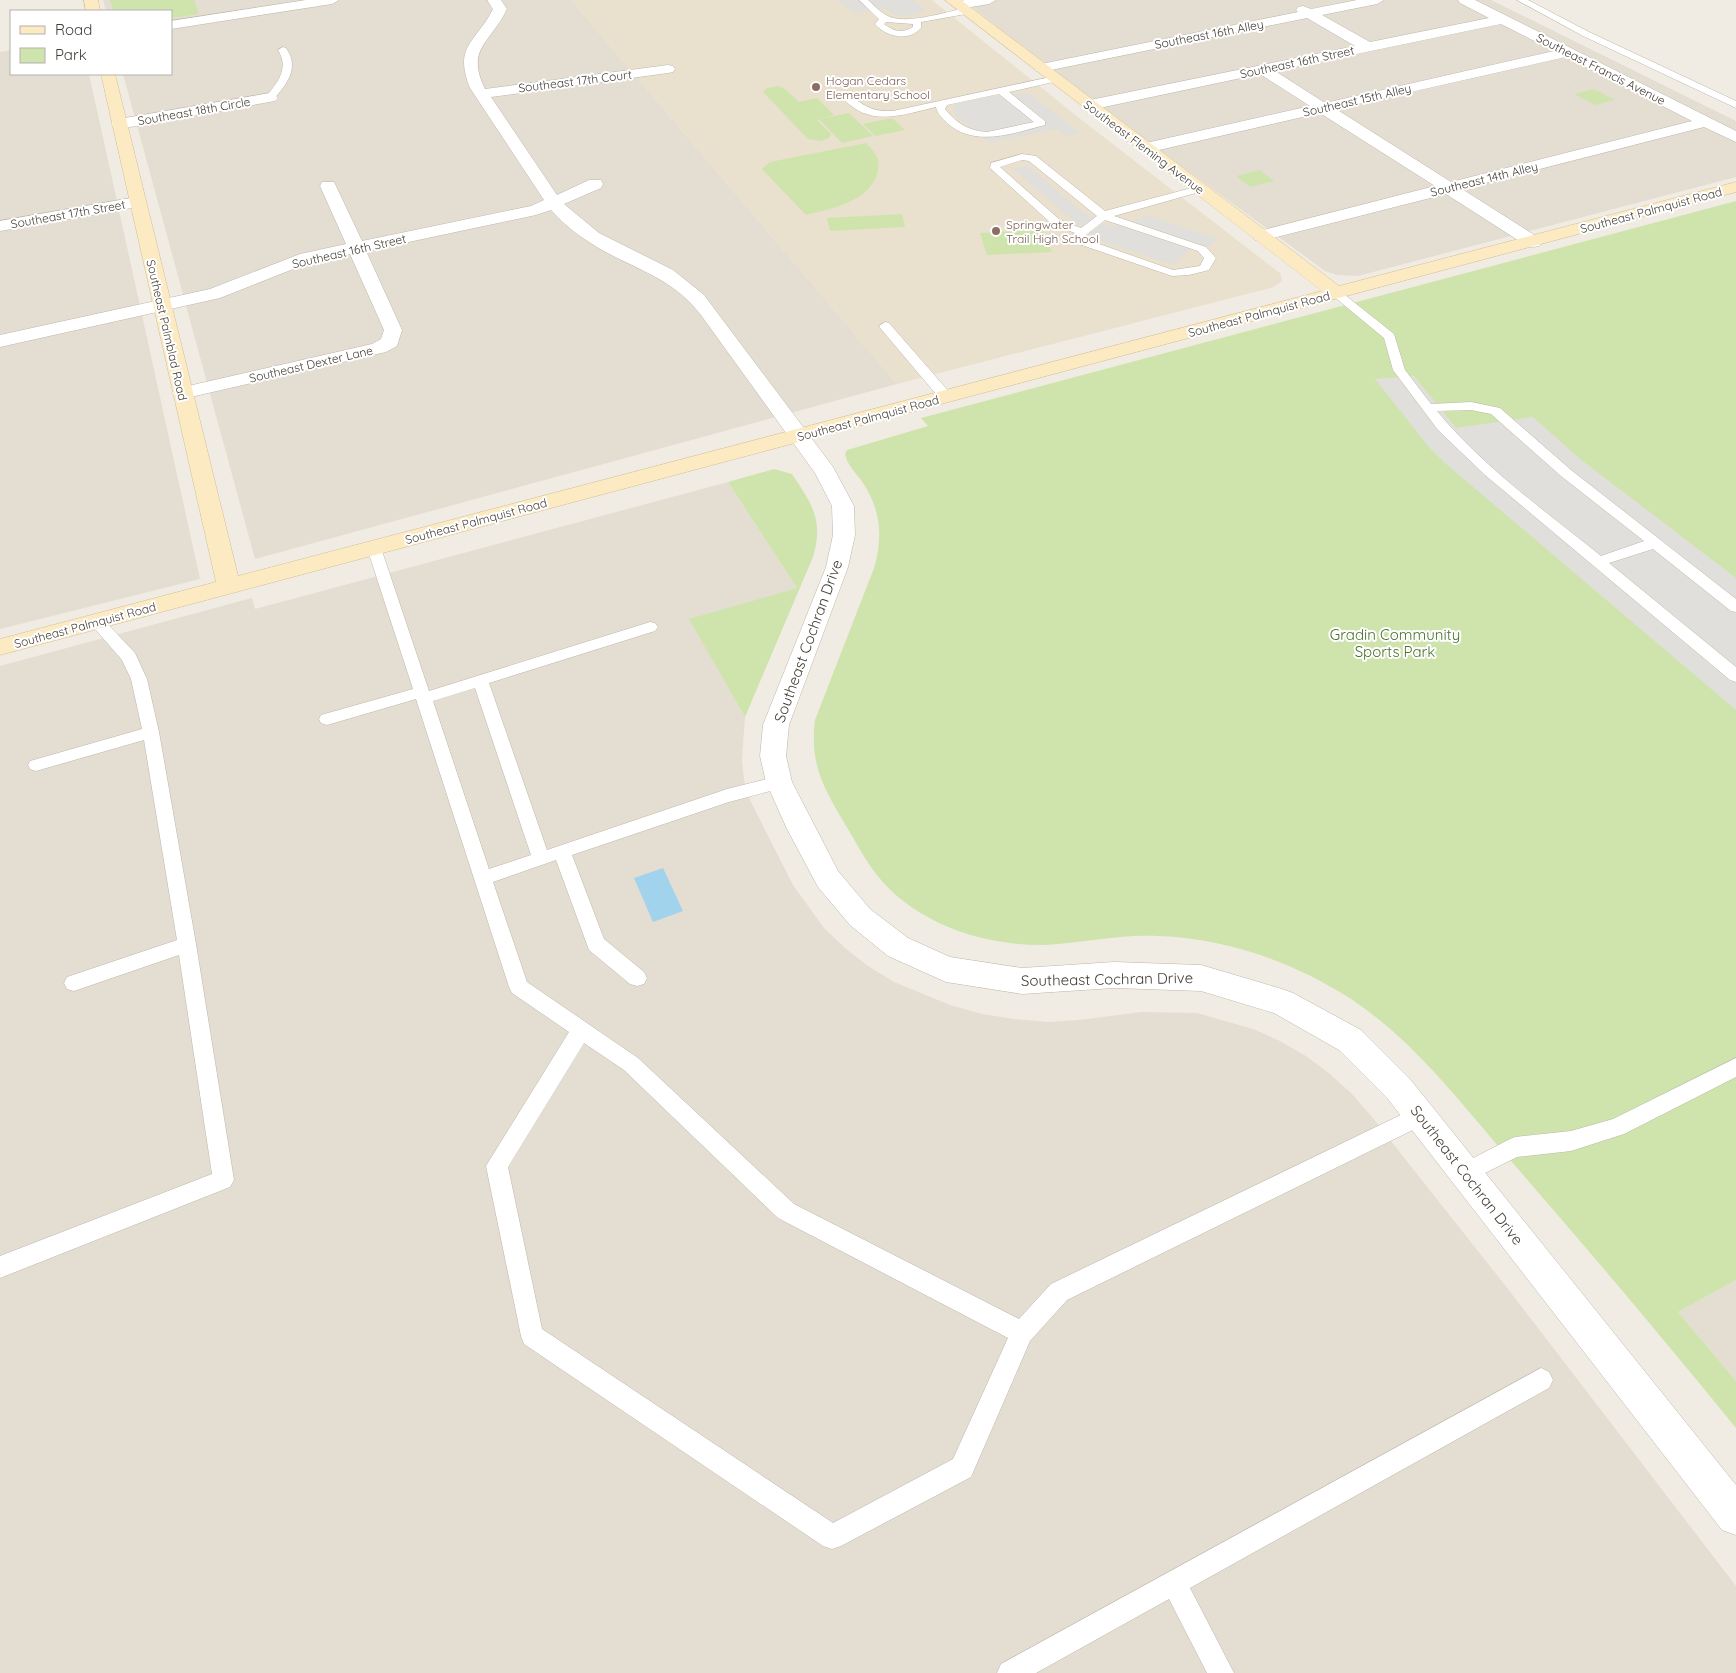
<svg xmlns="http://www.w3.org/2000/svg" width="1736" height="1673" font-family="Quicksand,sans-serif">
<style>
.residential{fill:#e4ddd2}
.education{fill:#e9e0ce}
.green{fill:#cfe4ad}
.parking{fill:#e1dfdc}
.water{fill:#a1d3ec}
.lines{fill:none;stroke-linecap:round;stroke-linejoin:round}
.lane-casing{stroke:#beb6aa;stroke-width:1}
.street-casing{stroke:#beb6aa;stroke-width:1}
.secondary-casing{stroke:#d2be97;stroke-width:1}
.lane{fill:#fff;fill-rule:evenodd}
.street{fill:#fff;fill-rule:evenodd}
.secondary{fill:#fceac2;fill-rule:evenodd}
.education-dot{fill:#8d6e63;stroke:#fff;stroke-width:2}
.labels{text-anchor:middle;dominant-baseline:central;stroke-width:4;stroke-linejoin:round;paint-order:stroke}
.far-street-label{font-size:12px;fill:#423c34;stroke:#fff}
.far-education-label{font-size:12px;fill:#785e54;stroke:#fff;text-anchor:start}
.park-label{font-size:15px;fill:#4a702b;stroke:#fff}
.street-label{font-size:15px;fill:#423c34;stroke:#fff}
</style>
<rect width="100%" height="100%" fill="#f1ece3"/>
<g class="residential">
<path d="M 103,0 L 571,0 L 897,384 L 255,559 L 123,74 L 171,74 L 171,11 L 106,11 Z"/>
<path d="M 963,0 L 1491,0 L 1736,121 L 1736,177 L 1358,276 L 1337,275 L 1325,271 L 1110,114 Z"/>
<path d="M 11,50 L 11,74 L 89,74 L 200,579 L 0,629 L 0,52 Z"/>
<path d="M 728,482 L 797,588 L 690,620 L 745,717 L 742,759 L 744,780 L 750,800 L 793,885 L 824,928 L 845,948 L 868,966 L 894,982 L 950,1005 L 982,1014 L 1014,1019 L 1049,1022 L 1079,1020 L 1141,1012 L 1197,1013 L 1253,1029 L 1278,1040 L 1306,1056 L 1330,1074 L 1352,1094 L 1372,1117 L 1508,1289 L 1736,1586 L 1736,1673 L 0,1673 L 0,666 L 252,598 L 255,609 Z"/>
<path d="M 1736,1280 L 1736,1381 L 1678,1312 Z"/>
</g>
<path class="education" d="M 571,0 L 932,0 L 1083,121 L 1281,274 L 1282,281 L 1274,287 L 897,384 Z"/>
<g class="green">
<path d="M 110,0 L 194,0 L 199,14 L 171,18 L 171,11 L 113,11 Z"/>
<path d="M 778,86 L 785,89 L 799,102 L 817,98 L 834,115 L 817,120 L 831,134 L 829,138 L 820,141 L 808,139 L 763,92 L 767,88 Z"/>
<path d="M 1594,89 L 1615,100 L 1595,105 L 1574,94 Z"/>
<path d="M 849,113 L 873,136 L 842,143 L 819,119 Z"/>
<path d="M 892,118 L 905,130 L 875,136 L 863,124 Z"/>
<path d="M 866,143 C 869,146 873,150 876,155 C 880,162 879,170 876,177 C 865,203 830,209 806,215 L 762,169 L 770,162 Z"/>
<path d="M 1260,170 L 1274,181 L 1250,187 L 1236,176 Z"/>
<path d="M 1736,201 L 1736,1280 L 1678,1312 L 1736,1381 L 1736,1428 C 1660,1335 1583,1243 1504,1153 C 1455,1096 1408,1034 1343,994 C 1288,960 1223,938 1158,936 C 1120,934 1083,943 1045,945 C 984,946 915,924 876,874 C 865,860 856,842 846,826 C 825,790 809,765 815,720 L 874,568 C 883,538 881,510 863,483 C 857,474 847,465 845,454 L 847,450 L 928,426 L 921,418 Z"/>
<path d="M 902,214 L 905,227 L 830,231 L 827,218 Z"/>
<path d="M 1043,230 L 1052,252 L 987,255 L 980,233 Z"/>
<path d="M 774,469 L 792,474 C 812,504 824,520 813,557 L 745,717 L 689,619 L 797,588 L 728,482 Z"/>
</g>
<g class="parking">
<path d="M 837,0 L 913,0 L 925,9 L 917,13 L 904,16 L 895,15 L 885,8 L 856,14 Z"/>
<path d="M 1029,93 L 1080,133 L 1066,136 L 1055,129 L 990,143 L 954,114 L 955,104 L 993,96 Z"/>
<path d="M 1027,165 L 1080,210 L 1111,227 L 1148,216 L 1219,239 L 1208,247 L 1197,243 L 1174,265 L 1095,239 L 1013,169 Z"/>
<path d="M 1414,376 L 1456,428 L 1533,417 L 1580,459 L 1736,578 L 1736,710 L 1445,463 L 1429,447 L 1375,379 Z"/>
</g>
<path class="water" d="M 663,868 L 683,911 L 653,922 L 634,878 Z"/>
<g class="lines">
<g class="lane-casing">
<g id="lane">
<path d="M 859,0 L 868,0 C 874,5 879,11 886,15 C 904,26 945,12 966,8 L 970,11 L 966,14 L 921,22 L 921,28 C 909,42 886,37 875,24 L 879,19 ZM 886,22 L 913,24 L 913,27 C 902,34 893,31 884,24 Z"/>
<path d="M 1517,0 L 1528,0 L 1589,32 L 1736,101 L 1736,108 L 1583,36 Z"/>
<path d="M 283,47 L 286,48 C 300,68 287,84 273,100 L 267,100 L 265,98 C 277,83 290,69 278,50 Z"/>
<path d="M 1055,76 L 1058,77 L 1058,81 L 1009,92 L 1045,121 L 1045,125 C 1014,133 975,148 947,123 C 942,118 937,113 936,107 C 902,115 868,128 842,97 L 844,95 L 850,95 C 865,107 874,112 893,111 ZM 999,94 L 1034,122 L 987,132 C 969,131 956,123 945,109 L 947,105 Z"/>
<path d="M 1022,154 L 1036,156 L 1105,211 L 1195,187 L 1203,187 L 1204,189 L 1203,191 L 1114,216 L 1206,247 L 1216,258 L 1209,270 L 1189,275 L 1172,276 L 1070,241 L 1068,239 L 1075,233 L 1052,224 L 990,168 L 991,163 ZM 1022,160 L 1029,161 L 1097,216 L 1081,228 L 1060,220 L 1000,167 ZM 1105,220 L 1198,251 L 1204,258 L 1200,266 L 1173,270 L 1082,238 Z"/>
<path d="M 1336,289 L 1340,291 L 1394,334 L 1405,370 L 1431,404 L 1471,402 L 1500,408 L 1571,470 L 1736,599 L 1736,612 L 1731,611 L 1653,549 L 1609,563 L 1736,667 L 1736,682 L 1730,680 L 1485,475 L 1438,430 L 1393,370 L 1384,338 L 1332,295 L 1330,293 ZM 1471,410 L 1491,414 L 1561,476 L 1644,541 L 1601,556 C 1545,511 1483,467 1437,411 Z"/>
<path d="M 885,322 L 889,323 L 951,394 L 952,397 L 951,400 L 941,400 L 881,329 L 879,326 Z"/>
<path d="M 374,543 L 379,545 L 381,548 L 429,691 L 650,622 L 655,623 L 658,627 L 655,631 L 489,683 L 547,850 L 727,789 L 779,776 L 785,777 L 787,782 L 785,787 L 729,802 L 572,855 L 604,939 L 644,972 L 647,978 L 644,984 L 637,986 L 630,984 L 589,950 L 556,860 L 493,882 L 527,982 L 638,1058 L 794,1204 L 1019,1319 L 1051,1284 L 1413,1109 L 1420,1107 L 1427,1109 L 1430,1116 L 1427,1123 L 1067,1300 L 1030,1341 L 971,1477 L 841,1546 L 832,1549 L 823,1546 L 524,1344 L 521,1336 L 486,1166 L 569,1032 L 512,993 L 509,987 L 416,699 L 327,725 L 321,723 L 319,719 L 321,715 L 413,689 L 367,548 L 369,545 ZM 475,688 L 531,855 L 489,869 L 433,701 ZM 584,1043 L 624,1070 L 778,1218 L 1008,1338 L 953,1459 L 833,1523 L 542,1329 L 508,1167 Z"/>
<path d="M 97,617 L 102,618 L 135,653 L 147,679 L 159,732 L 196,944 L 234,1180 L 230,1187 L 0,1278 L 0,1256 L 212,1174 L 179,955 L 74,991 L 67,989 L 64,983 L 67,977 L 177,940 L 144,740 L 36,771 L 30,769 L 28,765 L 30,761 L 142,729 L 131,679 L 122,660 L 89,622 L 92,618 Z"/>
<path d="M 1736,1058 L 1736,1077 L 1624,1134 L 1571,1151 L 1517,1157 L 1465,1183 L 1458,1180 L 1454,1173 L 1458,1166 L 1508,1140 L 1515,1137 L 1571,1131 L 1613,1119 Z"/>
<path d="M 1541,1368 L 1549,1372 L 1553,1380 L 1549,1388 L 1190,1588 L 1234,1673 L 1207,1673 L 1169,1599 L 1036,1673 L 997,1673 L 1001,1664 Z"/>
</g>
</g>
<g class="street-casing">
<g id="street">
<path d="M 306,0 L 339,0 L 332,4 L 171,29 L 171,21 Z"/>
<path d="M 487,0 L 501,0 L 507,9 C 491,43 465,48 485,89 L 668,65 L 673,66 L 675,69 L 673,72 L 668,73 L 491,97 L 557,195 L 589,180 L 601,180 L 603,184 L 601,188 L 564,204 L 599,233 L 673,270 L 704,295 L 833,467 L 854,506 L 855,535 L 848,567 L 789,725 L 786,756 L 792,782 L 838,871 L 870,909 L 908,938 L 950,957 L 1022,968 L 1114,962 L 1201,965 L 1282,989 L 1293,993 L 1361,1030 L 1410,1079 L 1736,1485 L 1736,1535 L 1722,1530 L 1388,1099 L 1339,1050 L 1274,1013 L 1201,991 L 1114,988 L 1022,994 L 946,982 L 888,956 L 850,925 L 818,887 L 787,829 L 766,782 L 760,756 L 763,725 L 826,567 L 833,535 L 832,506 L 815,473 L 701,315 C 675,280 638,270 602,250 C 583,239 565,226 551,210 L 536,215 L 366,251 L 402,330 L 397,346 L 386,352 L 182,399 L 175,397 L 172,393 L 175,389 L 372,344 L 381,339 L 384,330 L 350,254 L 311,262 L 220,298 L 0,347 L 0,335 L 210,289 L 300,254 L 346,244 L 320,186 L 322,182 L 334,182 L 336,186 L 362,241 L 531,206 L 544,200 L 470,88 C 453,45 476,43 493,9 Z"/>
<path d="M 965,0 L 996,0 L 989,4 L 959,9 L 952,5 L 954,2 Z"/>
<path d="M 1357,0 L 1384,0 L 1377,4 L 1322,15 L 1370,42 L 1489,18 L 1460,3 L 1458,0 L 1475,0 L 1736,131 L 1736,142 L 1704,127 L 1462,189 L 1539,238 L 1542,242 L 1539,246 L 1533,247 L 1527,246 L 1446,194 L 1261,241 L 1255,240 L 1252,236 L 1255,232 L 1435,186 L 1320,113 L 1146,153 L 1140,151 L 1138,148 L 1140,145 L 1146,143 L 1310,106 L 1260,74 L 1090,110 L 1085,108 L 1082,105 L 1085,102 L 1090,100 L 1355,46 L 1307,18 L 1041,72 L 1036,71 L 1034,68 L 1036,65 L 1041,64 L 1298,12 L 1296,10 L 1298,7 L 1303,6 L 1311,9 ZM 1501,24 L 1554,51 L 1325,103 L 1275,71 ZM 1566,57 L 1692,121 L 1451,182 L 1336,109 Z"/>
<path d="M 270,93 L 275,95 L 278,98 L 275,101 L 119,129 L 114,127 L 111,124 L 114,121 L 119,119 Z"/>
<path d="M 137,197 L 143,198 L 145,202 L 143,206 L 0,231 L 0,221 Z"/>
</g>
</g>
<g class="secondary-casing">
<g id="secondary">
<path d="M 84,0 L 98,0 L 100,11 L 86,11 Z"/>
<path d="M 945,0 L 961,0 L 1339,286 L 1736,182 L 1736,192 L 0,655 L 0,639 L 216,582 L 101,74 L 115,74 L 238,576 L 1322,291 Z"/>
</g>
</g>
<use href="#lane" class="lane"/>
<use href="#street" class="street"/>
<use href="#secondary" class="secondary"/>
</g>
<g class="education-dot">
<circle cx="816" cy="87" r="5"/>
<circle cx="996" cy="231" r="5"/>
</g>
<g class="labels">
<g class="far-street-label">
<text transform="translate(1209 34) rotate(-11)">Southeast 16th Alley</text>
<text transform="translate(1297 62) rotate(-12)">Southeast 16th Street</text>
<text transform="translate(1601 69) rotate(27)">Southeast Francis Avenue</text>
<text transform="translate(575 81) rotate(-7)">Southeast 17th Court</text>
<text transform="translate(1357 100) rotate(-13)">Southeast 15th Alley</text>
<text transform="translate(194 111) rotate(-10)">Southeast 18th Circle</text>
<text transform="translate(1144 147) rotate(37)">Southeast Fleming Avenue</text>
<text transform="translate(1484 179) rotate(-14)">Southeast 14th Alley</text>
<text transform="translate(1651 210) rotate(-15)">Southeast Palmquist Road</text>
<text transform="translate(68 214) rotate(-10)">Southeast 17th Street</text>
<text transform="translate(349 251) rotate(-13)">Southeast 16th Street</text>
<text transform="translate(1259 314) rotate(-15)">Southeast Palmquist Road</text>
<text transform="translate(167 330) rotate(77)">Southeast Palmblad Road</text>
<text transform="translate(311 364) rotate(-13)">Southeast Dexter Lane</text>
<text transform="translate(868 418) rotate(-15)">Southeast Palmquist Road</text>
<text transform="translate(476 521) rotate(-15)">Southeast Palmquist Road</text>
<text transform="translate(85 625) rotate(-15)">Southeast Palmquist Road</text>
</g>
<g class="far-education-label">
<text x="826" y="80">Hogan Cedars<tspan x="826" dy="14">Elementary School</tspan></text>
<text x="1006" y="224">Springwater<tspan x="1006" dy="14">Trail High School</tspan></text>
</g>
<g class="park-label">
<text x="1395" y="634">Gradin Community<tspan x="1395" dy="17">Sports Park</tspan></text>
</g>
<g class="street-label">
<text transform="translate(808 641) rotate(-70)">Southeast Cochran Drive</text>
<text transform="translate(1107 979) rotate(-1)">Southeast Cochran Drive</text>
<text transform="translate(1467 1175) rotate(52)">Southeast Cochran Drive</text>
</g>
</g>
<rect x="10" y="10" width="162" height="65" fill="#ffffff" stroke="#b3b1ae"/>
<rect x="20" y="26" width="25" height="8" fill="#fceac2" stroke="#b3b1ae"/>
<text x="55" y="35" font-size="15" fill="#423c34">Road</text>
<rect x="20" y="48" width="25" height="15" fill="#cfe4ad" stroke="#b3b1ae"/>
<text x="55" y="60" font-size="15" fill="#423c34">Park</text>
</svg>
